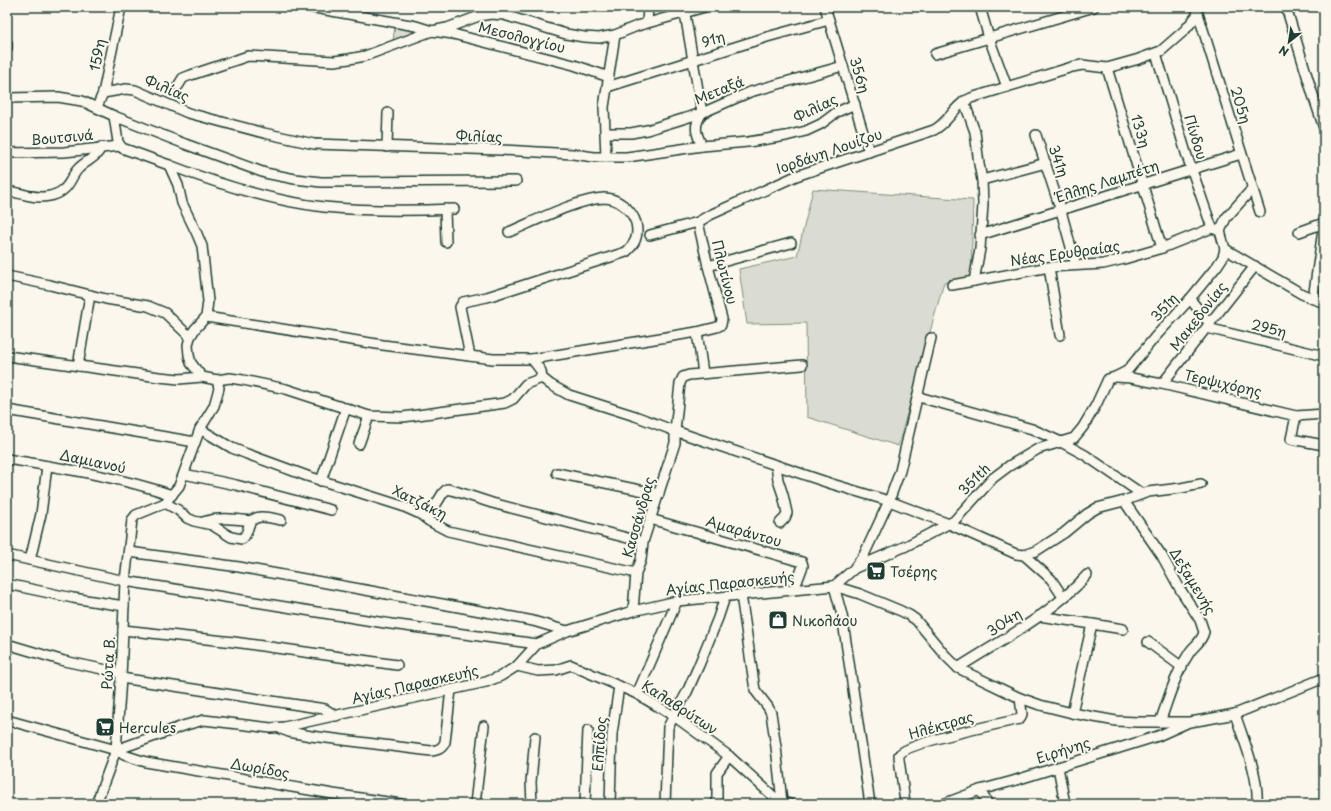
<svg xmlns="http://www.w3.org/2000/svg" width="1331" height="811" font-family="'Playpen Sans',sans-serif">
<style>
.green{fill:#dbdcd1;stroke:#7d8c82}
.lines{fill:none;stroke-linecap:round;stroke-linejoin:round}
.minor-casing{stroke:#1f3d34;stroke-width:12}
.minor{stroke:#fbf7ec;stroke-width:9}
.labels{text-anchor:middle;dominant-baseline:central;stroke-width:4;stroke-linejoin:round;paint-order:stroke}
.street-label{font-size:14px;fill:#1f3d34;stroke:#fbf7ec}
.poi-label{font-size:14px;fill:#1f3d34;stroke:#fbf7ec;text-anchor:start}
</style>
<rect width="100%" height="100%" fill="#fbf7ec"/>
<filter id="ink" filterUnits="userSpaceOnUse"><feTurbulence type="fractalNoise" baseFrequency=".025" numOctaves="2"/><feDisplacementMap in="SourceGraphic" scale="8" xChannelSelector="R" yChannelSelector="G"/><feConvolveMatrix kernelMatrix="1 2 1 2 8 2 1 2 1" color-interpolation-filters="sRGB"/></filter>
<g filter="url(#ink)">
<g class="green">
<path d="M 395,26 L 421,31 L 393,41 Z"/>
<path d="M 813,189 L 973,200 L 971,278 L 944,282 L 898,446 L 807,417 L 806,323 L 747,324 L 739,269 L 797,256 Z"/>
</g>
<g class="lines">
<g class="minor-casing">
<g id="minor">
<path d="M 309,7 L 416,26 L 432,31 L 453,34 L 574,65 L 609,77"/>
<path d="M 825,7 L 869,152"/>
<path d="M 980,7 L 989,38 L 1007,87"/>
<path d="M 1196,7 L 1260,212"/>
<path d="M 1286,7 L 1312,92 L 1324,128"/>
<path d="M 684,8 L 702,113 C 693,126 696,133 702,146"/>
<path d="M 647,23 L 648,7"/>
<path d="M 7,43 L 7,49"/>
<path d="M 1156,53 L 1186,153 L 1212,228"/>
<path d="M 935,54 L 1094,7"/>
<path d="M 1107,68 L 1162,248"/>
<path d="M 178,86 L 183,78 L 191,75 L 248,56 L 334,61 L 349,59 L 365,56 L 432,31 L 447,28 L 479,16 L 491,14 L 504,15 L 566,34 L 584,37 L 599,38 L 615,35 L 637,26 L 705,7"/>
<path d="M 607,87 L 767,37 L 829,20"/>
<path d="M 103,93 L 126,89 L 135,90 L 188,113 L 264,133 L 314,144 L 501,150 L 573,154 L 594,157 L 627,157 L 702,146 L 748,142 L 786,136 L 806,131 L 821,124 L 837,112 L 855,104"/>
<path d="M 7,98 L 58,97 L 82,101 L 114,116 L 118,142 L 122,148 L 169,165 L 178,185 L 182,203 L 197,234 L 202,246 L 208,301 L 206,317 L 195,329 L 190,337 L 188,345 L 189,355 L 191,363 L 202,377 L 217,380 L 230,378 L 243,380 L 286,389 L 369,416 L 403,417 L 505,403 L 513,399 L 526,384 L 542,378"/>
<path d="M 964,101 L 975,132 L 979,164 L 982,180 L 983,204 L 980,249 L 974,281"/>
<path d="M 97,107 L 103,93 L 121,7"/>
<path d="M 114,116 L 185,144 L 265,173 L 295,179 L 321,182 L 516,181"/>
<path d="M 606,133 L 631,133 L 647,130 L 702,113 L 750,92 L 843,66"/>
<path d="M 1036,135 L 1061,211 L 1076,265"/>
<path d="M 387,147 L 388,113"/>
<path d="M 7,153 L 64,152 L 120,146"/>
<path d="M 606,157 L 604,107 L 615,35"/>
<path d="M 169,165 C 218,184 271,201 324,207 C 367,211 411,211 454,209"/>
<path d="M 982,180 L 1046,163"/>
<path d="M 7,192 C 16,191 23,195 31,196 C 41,198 55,197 63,190 C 71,184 72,174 79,168 C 87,160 97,158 101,147"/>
<path d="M 445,209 L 446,242"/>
<path d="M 1220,231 L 1225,249 L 1302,294 L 1324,303"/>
<path d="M 1299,232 L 1324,223"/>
<path d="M 650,235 L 698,222 L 710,215 L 796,176 L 934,130 C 949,122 955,104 971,98 L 1072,67 L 1082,65 L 1107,68 L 1139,59 L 1161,51 L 1185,30 L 1198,14"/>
<path d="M 980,235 L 1241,154"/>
<path d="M 708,266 L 791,243"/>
<path d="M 1049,267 L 1060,335"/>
<path d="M 7,276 L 50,285 L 106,299 L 148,306 L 165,313 L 190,337"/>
<path d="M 952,285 L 1049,267 L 1103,264 L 1124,259 L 1162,248 L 1212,228 L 1220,231 L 1226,218 L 1252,189"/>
<path d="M 1190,299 L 1210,324"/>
<path d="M 1313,299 L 1324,223"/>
<path d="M 206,317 L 383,345 L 493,359 L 532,359 L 697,332 L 717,327 L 721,325 L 722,319 L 708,266 L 698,222"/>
<path d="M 1207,328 L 1324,356"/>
<path d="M 697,332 L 703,373"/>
<path d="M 7,356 L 159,377 L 179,379 L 202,377"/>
<path d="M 470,356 L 460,307 L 463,302 L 487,297 L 512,289 L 626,252 C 635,244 639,236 636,223 C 632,210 618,198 604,198 C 578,199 533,222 509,232"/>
<path d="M 532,359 L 541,371 L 542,378 L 551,385 L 569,395 L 635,416 L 675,431 L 832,484 L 889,501 L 949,524 L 1016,554 L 1024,555 L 1036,551 L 1064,533 L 1087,514 L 1097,508 L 1124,501 L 1148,492 L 1181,488 L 1201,484"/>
<path d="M 78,366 L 90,295"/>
<path d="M 1116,377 L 1131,378 L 1162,384 L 1296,416 L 1324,414"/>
<path d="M 1162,384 L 1255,266"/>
<path d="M 919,397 L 1032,429 L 1061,442 L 1085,455 L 1142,494"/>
<path d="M 7,410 L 195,442"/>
<path d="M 1296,416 L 1291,439 L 1324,445"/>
<path d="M 200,429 L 232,448 L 247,454 L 307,476 L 402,506 L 420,514 L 429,521 L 448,531 L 636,573"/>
<path d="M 359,444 L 369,416"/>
<path d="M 7,459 C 62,468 119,477 172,495"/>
<path d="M 776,465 L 778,480 L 783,495 L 787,513 L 785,518 L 780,523"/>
<path d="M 557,473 L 659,494"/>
<path d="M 184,474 L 236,485 L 331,510"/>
<path d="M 321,481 L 346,408"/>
<path d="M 1124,501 L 1162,556 L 1180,589 L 1200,620 L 1204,632 C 1201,644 1193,645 1188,655 C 1175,675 1168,700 1160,722"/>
<path d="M 165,503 L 178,510 L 187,518 L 194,521 L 212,525 L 231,537 L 242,539 C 247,535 247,531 249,525 C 254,512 271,518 281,520"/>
<path d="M 427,519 L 443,493 L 447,489 L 452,490 L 492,503 L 643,542"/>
<path d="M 650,519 L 802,562 L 803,566 L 794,590"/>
<path d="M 203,522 C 219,517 234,519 251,521"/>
<path d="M 129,552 L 239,567 L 497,614 L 533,621 L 567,631"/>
<path d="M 7,555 L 125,581 L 391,624 L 537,644"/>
<path d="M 1024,555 L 1051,579 L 1063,597"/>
<path d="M 30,560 L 41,514 L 47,466"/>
<path d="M 855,567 L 864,555 L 889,501 L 900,471 L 931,338"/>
<path d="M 7,584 L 73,598 L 124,606"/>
<path d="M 834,586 L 855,568 L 906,546 L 954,521 L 993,478 L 1009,466 L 1038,449 L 1074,438 L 1083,427 L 1096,405 L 1108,379 L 1115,377 L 1127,371 L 1155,337 L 1190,299 L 1217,266 L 1223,257 L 1225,249"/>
<path d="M 834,586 L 842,615 L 870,804"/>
<path d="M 741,595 L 755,690 L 768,707 L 771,713 L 776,747 L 782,802"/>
<path d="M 633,611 L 636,573 L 641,560 L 643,542 L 675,443 L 675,431 L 680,383 L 683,377 L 689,375 L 802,365"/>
<path d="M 1039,616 L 1092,624"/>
<path d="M 123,630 L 234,642 L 397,665"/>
<path d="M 1148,642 L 1182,667"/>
<path d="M 7,644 L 64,661 L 121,673"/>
<path d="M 517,666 L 538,671 L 556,670 L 571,665 L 637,694 L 674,716 L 729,756 L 773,796 L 782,802 L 790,804"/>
<path d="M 958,668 C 1000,641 1055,612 1087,575"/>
<path d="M 121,678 L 325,709 L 336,716"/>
<path d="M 637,694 L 677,601"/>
<path d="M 1072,713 L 1092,624 L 1123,629"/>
<path d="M 1235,714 C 1244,742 1259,774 1257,804"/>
<path d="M 7,720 L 116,750 L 186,725 L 204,720 L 271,728 L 284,727 L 486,682 L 501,676 L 517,666 L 537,644 L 567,631 L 633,611 L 677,601 L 834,586 L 860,594 L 901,611 L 909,615 L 916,620 L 945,655 L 958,668 L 972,675 L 1020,698 L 1040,705 L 1072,713 L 1116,721 L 1137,722 L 1190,722 L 1208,719 L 1235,714 L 1324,678"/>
<path d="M 281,729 L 289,732 L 311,736 L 431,751 C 438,750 442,749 445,742 L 451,690"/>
<path d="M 116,750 L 124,755 L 146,762 L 333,794 L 401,804"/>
<path d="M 1058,767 L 1065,804"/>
<path d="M 980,790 L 988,804"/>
<path d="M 96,804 L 116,750 L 121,678 L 125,581 L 132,520 L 136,515 L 165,503 L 179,486 L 200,429 L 214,406 L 219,388 L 217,380"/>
<path d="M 475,804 L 484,726"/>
<path d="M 532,804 L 531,782 L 535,737"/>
<path d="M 585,804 L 588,730"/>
<path d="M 610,804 L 612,734 L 619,686"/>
<path d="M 665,804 L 668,727 L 687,692 L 699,665 L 718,618 L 725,597"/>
<path d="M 717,804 L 717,773 L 729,756"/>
<path d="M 905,804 C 905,797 898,758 899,755 C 906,743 1002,723 1020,719 L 1022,714 L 1020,698"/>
<path d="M 943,804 L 980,790 L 1013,781 L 1158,736 L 1187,723"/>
</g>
</g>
<use href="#minor" class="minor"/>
</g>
</g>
<defs>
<g id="supermarket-square" transform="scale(1)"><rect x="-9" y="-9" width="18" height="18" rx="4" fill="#1f3d34" stroke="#fbf7ec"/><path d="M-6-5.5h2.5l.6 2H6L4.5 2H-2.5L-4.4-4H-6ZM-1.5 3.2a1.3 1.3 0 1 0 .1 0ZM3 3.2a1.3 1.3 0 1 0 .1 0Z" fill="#fff"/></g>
<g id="shop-square" transform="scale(1)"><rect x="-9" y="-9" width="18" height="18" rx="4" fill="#1f3d34" stroke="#fbf7ec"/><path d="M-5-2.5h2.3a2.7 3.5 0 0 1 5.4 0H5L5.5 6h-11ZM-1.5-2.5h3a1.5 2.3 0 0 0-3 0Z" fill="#fff"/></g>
</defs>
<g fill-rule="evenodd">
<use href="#supermarket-square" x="876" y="571"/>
<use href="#shop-square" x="778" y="620"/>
<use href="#supermarket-square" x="105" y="727"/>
</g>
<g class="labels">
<g class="street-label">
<text transform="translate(522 37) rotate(14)">Μεσολογγίου</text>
<text transform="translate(713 39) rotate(-17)">91η</text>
<text transform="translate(97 55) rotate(-79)">159η</text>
<text transform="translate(860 75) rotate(73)">356η</text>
<text transform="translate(167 88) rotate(23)">Φιλίας</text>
<text transform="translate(719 90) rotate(-22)">Μεταξά</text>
<text transform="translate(1241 105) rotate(73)">205η</text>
<text transform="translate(815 108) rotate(-26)">Φιλίας</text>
<text transform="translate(1141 131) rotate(73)">133η</text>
<text transform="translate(479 136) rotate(2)">Φιλίας</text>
<text transform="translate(62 137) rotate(-5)">Βουτσινά</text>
<text transform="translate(1196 137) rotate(73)">Πίνδου</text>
<text transform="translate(829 151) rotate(-19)">Ιορδάνη Λουίζου</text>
<text transform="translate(1059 161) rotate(71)">341η</text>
<text transform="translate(1107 181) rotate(-18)">Έλλης Λαμπέτη</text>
<text transform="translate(1065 253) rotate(-8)">Νέας Ερυθραίας</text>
<text transform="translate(725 272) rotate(76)">Πλωτίνου</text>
<text transform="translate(1164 307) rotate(-47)">351η</text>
<text transform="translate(1198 316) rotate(-52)">Μακεδονίας</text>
<text transform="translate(1269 328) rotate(14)">295η</text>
<text transform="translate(1223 383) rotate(13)">Τερψιχόρης</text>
<text transform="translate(93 461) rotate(12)">Δαμιανού</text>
<text transform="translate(974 479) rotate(-45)">351th</text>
<text transform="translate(420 502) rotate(26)">Χατζάκη</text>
<text transform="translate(638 517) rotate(-74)">Κασσάνδρας</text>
<text transform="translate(744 531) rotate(16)">Αμαράντου</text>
<text transform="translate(1193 581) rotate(59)">Δεξαμενής</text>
<text transform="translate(730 583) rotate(-6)">Αγίας Παρασκευής</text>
<text transform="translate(1004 622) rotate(-33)">304η</text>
<text transform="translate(108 663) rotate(-87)">Ρώτα Β.</text>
<text transform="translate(415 684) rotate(-13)">Αγίας Παρασκευής</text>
<text transform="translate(680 707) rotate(33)">Καλαβρύτων</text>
<text transform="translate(941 725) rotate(-16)">Ηλέκτρας</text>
<text transform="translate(599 744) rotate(-86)">Ελπίδος</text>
<text transform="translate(1063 750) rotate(-18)">Ειρήνης</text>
<text transform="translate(260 768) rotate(10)">Δωρίδος</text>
</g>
<g class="poi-label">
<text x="890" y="571">Τσέρης</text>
<text x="792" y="620">Νικολάου</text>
<text x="119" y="727">Hercules</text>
</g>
</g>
<rect width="1331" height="811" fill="none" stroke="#fbf7ec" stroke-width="24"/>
<rect x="12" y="12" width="1307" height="787" fill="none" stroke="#1f3d34" stroke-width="1.5" filter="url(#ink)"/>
<g transform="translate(1289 42) rotate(210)" stroke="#fbf7ec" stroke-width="3" paint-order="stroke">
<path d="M0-3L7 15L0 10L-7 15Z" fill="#1f3d34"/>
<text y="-6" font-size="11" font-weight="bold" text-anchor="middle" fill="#1f3d34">N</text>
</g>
</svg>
